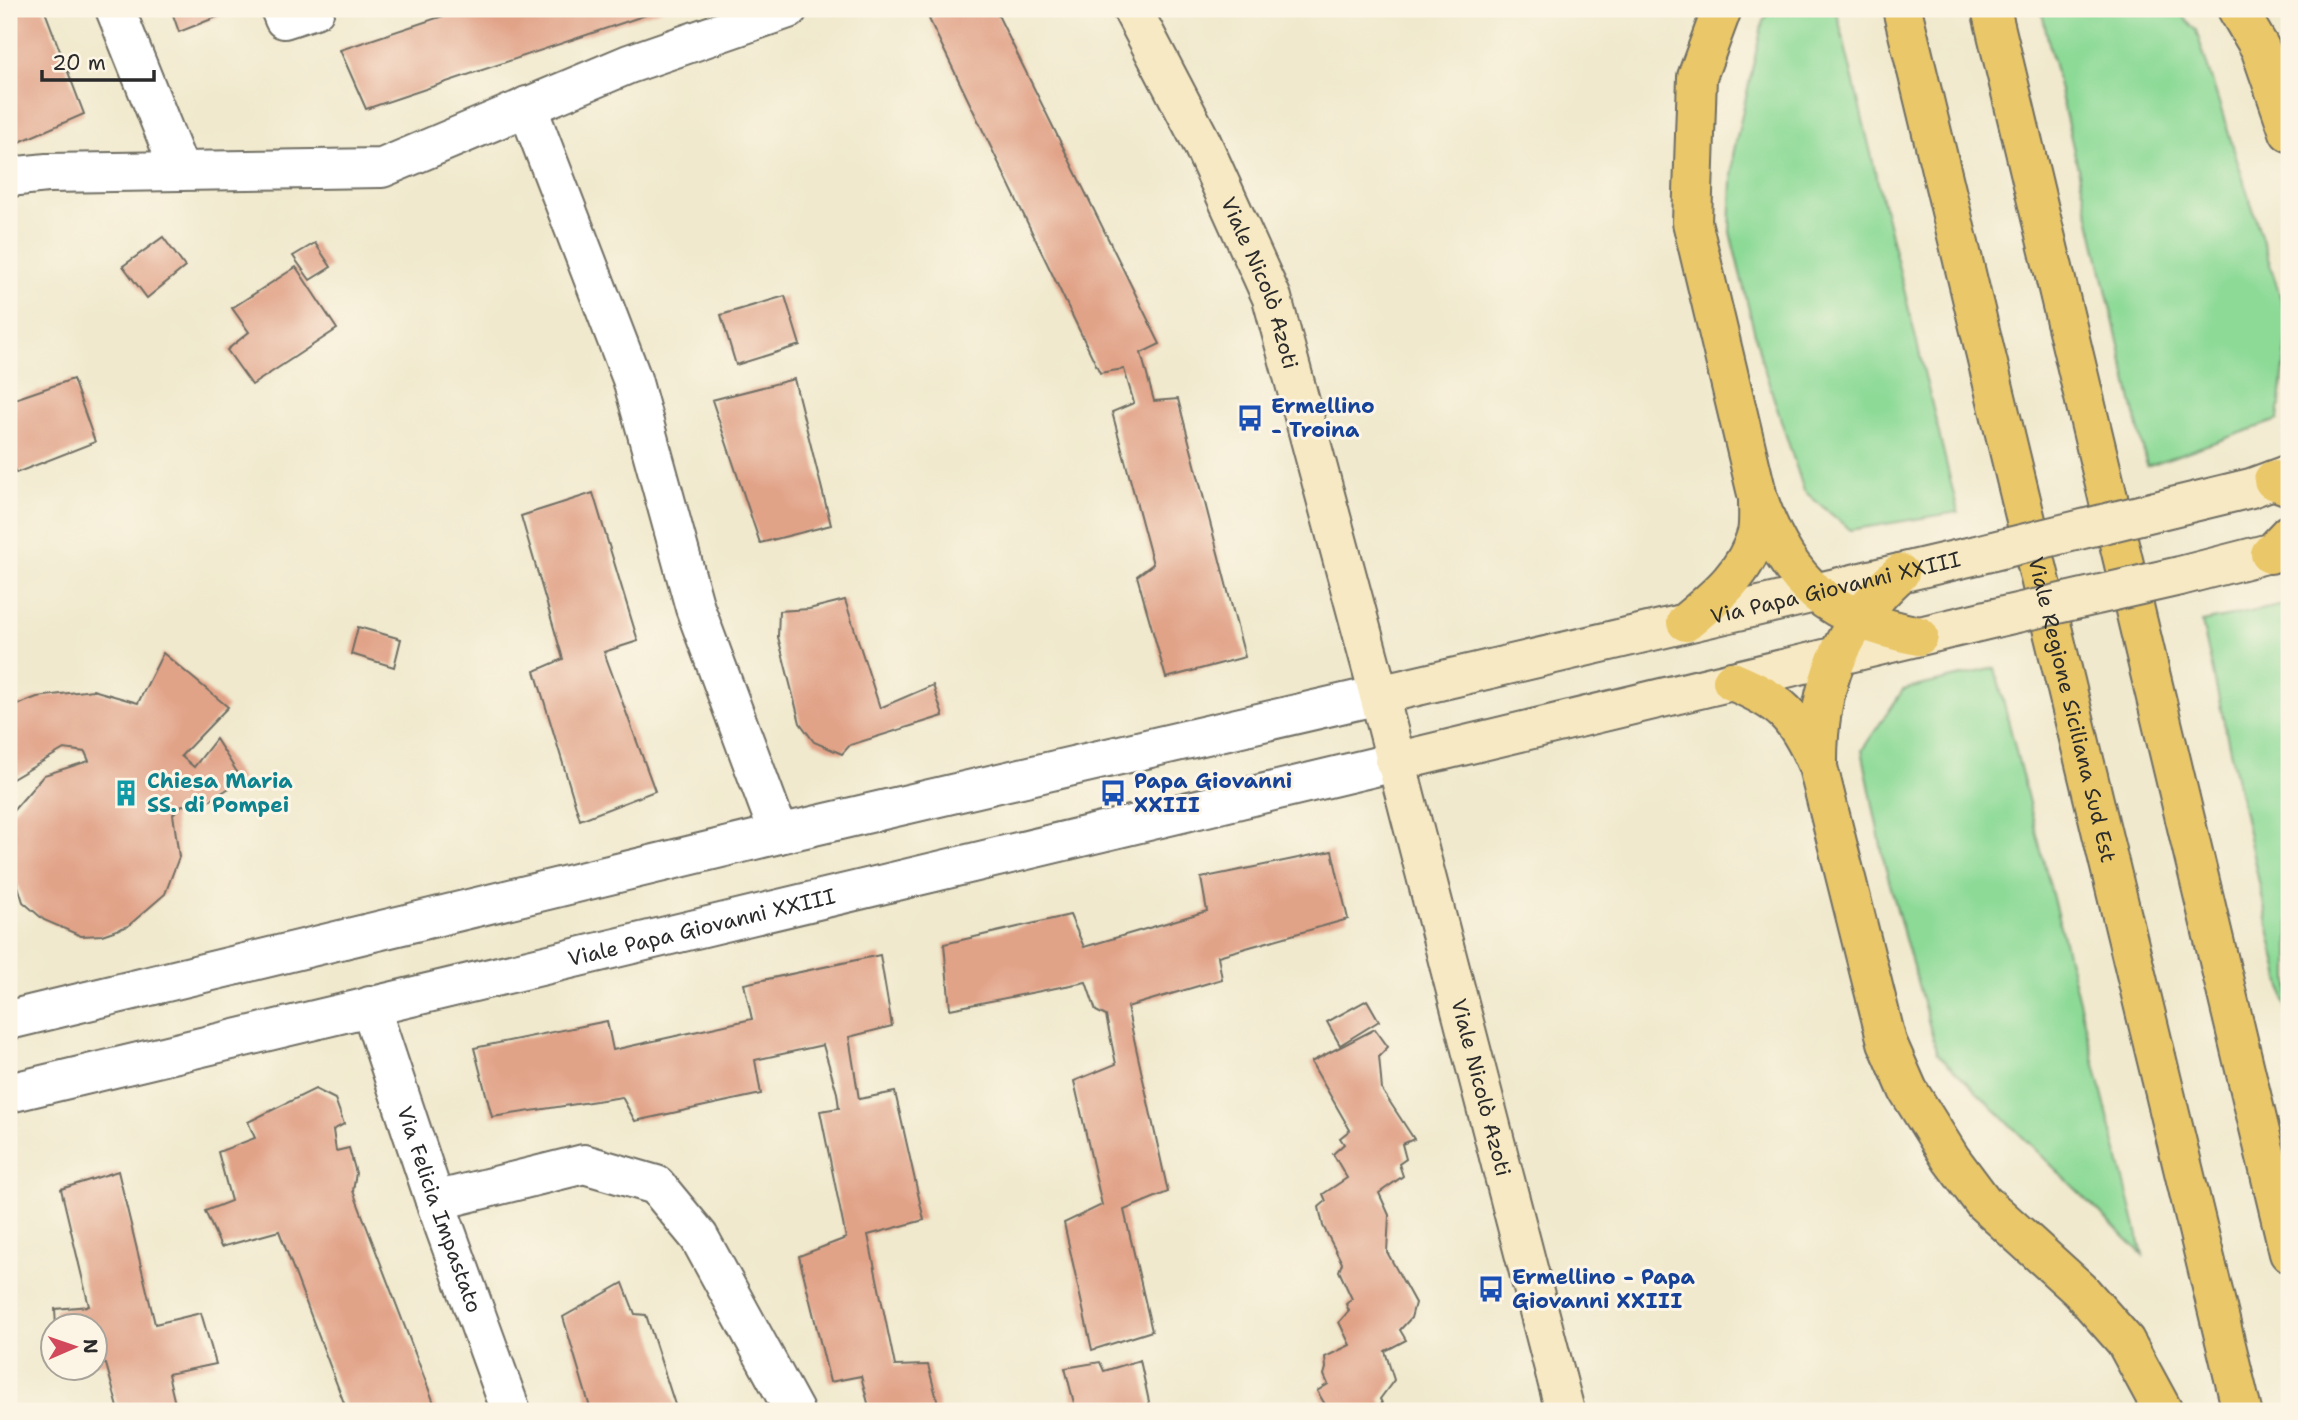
<svg xmlns="http://www.w3.org/2000/svg" width="2298" height="1420" font-family="'Shantell Sans',sans-serif">
<style>
.green{fill:#8dda97;stroke:#5c8261;stroke-width:2}
.building{fill:#e1a388}
.lines{fill:none;stroke-linecap:round;stroke-linejoin:round}
.street-casing{stroke:#706e64;stroke-width:42}
.secondary-casing{stroke:#706e64;stroke-width:42}
.primary-casing{stroke:#706e64;stroke-width:42}
.street{stroke:#fff;stroke-width:38}
.secondary{stroke:#f7e9c3;stroke-width:38}
.primary{stroke:#eac769;stroke-width:38}
.secondary-bridge-casing{stroke:#706e64;stroke-width:42;stroke-linecap:butt}
.secondary-bridge{stroke:#f7e9c3;stroke-width:38}
.labels{text-anchor:middle;dominant-baseline:central;stroke-width:6;stroke-linejoin:round;paint-order:stroke}
.street-label{font-size:21px;fill:#2b2b2b;stroke:#fcf5e5}
.transit-label{font-size:21px;font-weight:bold;fill:#164399;stroke:#fcf5e5;text-anchor:start}
.culture-label{font-size:21px;font-weight:bold;fill:#0d838f;stroke:#fcf5e5;text-anchor:start}
</style>
<rect width="100%" height="100%" fill="#fcf5e5"/>
<filter id="ink" filterUnits="userSpaceOnUse"><feTurbulence type="fractalNoise" baseFrequency=".0143" numOctaves="2"/><feDisplacementMap in="SourceGraphic" scale="14" xChannelSelector="R" yChannelSelector="G"/><feConvolveMatrix kernelMatrix="1 2 1 2 8 2 1 2 1" color-interpolation-filters="sRGB"/></filter>
<filter id="wash" filterUnits="userSpaceOnUse"><feTurbulence type="fractalNoise" baseFrequency=".00686" numOctaves="4" result="noise"/><feDisplacementMap in="SourceGraphic" scale="28" xChannelSelector="R" yChannelSelector="G"/><feGaussianBlur stdDeviation="1.57" result="paint"/><feColorMatrix in="noise" values="0 0 0 0 0 0 0 0 0 0 0 0 0 0 0 0 0 1.4 0 .05"/><feComposite in="paint" operator="in"/></filter>
<g filter="url(#wash)">
<rect width="100%" height="100%" fill="#f0e9cd"/>
<g class="green">
<path d="M 1771,9 L 1836,9 L 1958,512 L 1850,530 L 1804,491 L 1761,359 L 1730,232 L 1733,155 L 1763,21 Z"/>
<path d="M 2041,9 L 2176,9 L 2196,30 L 2289,324 L 2278,420 L 2147,466 Z"/>
<path d="M 2289,604 L 2289,1020 L 2202,622 Z"/>
<path d="M 1995,668 L 2143,1255 L 1937,1053 L 1885,866 L 1862,750 L 1903,690 Z"/>
</g>
<g id="blocks">
<g class="building">
<path d="M 9,9 L 44,9 L 84,114 L 15,144 L 9,131 Z"/>
<path d="M 171,9 L 237,9 L 179,32 Z"/>
<path d="M 464,9 L 664,9 L 366,109 L 340,50 Z"/>
<path d="M 949,9 L 995,9 L 1160,344 L 1141,353 L 1154,401 L 1178,399 L 1245,657 L 1166,678 L 1137,576 L 1153,564 L 1112,412 L 1134,403 L 1124,369 L 1100,373 L 929,19 Z"/>
<path d="M 163,237 L 185,267 L 147,298 L 123,266 Z"/>
<path d="M 315,243 L 331,267 L 310,280 L 293,256 Z"/>
<path d="M 296,267 L 337,329 L 252,385 L 227,350 L 249,332 L 232,308 Z"/>
<path d="M 785,296 L 800,345 L 736,365 L 721,315 Z"/>
<path d="M 73,379 L 95,442 L 16,473 L 9,456 L 9,401 Z"/>
<path d="M 794,379 L 831,525 L 760,543 L 712,400 Z"/>
<path d="M 593,493 L 638,641 L 604,652 L 655,791 L 580,820 L 535,671 L 563,659 L 521,516 Z"/>
<path d="M 845,600 L 880,708 L 933,685 L 943,716 L 850,745 L 842,754 L 814,742 L 800,723 L 778,637 L 779,611 L 809,609 Z"/>
<path d="M 358,627 L 401,639 L 394,667 L 351,654 Z"/>
<path d="M 163,653 L 228,707 L 181,756 L 194,767 L 216,739 L 242,780 L 199,807 L 182,805 L 173,814 L 179,857 L 165,894 L 128,926 L 102,935 L 81,936 L 44,920 L 23,902 L 9,856 L 12,812 L 44,775 L 89,761 L 85,752 L 64,749 L 9,781 L 9,708 L 37,697 L 93,690 L 138,703 Z"/>
<path d="M 1332,851 L 1348,919 L 1218,956 L 1222,979 L 1127,1007 L 1168,1192 L 1124,1210 L 1152,1331 L 1092,1350 L 1064,1223 L 1102,1205 L 1074,1081 L 1116,1064 L 1106,1016 L 1096,1011 L 1086,982 L 950,1009 L 944,944 L 1070,915 L 1084,947 L 1207,911 L 1201,878 Z"/>
<path d="M 880,955 L 892,1026 L 849,1037 L 859,1099 L 895,1092 L 924,1220 L 868,1235 L 895,1366 L 928,1365 L 940,1411 L 870,1411 L 861,1376 L 830,1382 L 799,1256 L 846,1238 L 820,1111 L 839,1108 L 837,1093 L 823,1045 L 755,1060 L 761,1094 L 635,1121 L 622,1097 L 492,1117 L 474,1048 L 607,1021 L 613,1050 L 752,1019 L 744,984 Z"/>
<path d="M 1367,1000 L 1379,1021 L 1340,1045 L 1327,1022 Z"/>
<path d="M 1375,1029 L 1388,1047 L 1379,1056 L 1382,1090 L 1414,1139 L 1402,1144 L 1406,1159 L 1399,1164 L 1403,1176 L 1379,1193 L 1389,1215 L 1387,1252 L 1415,1303 L 1411,1318 L 1400,1330 L 1406,1340 L 1385,1351 L 1394,1380 L 1380,1399 L 1386,1411 L 1329,1411 L 1317,1391 L 1328,1384 L 1324,1375 L 1326,1368 L 1325,1357 L 1350,1345 L 1339,1322 L 1349,1311 L 1346,1304 L 1352,1299 L 1339,1271 L 1342,1263 L 1323,1226 L 1319,1207 L 1326,1201 L 1323,1194 L 1347,1178 L 1333,1154 L 1344,1144 L 1340,1138 L 1350,1130 L 1311,1062 Z"/>
<path d="M 315,1089 L 335,1099 L 344,1124 L 333,1130 L 336,1151 L 349,1148 L 356,1173 L 353,1191 L 437,1411 L 347,1411 L 279,1231 L 221,1247 L 205,1211 L 231,1201 L 218,1152 L 255,1138 L 248,1122 Z"/>
<path d="M 118,1171 L 155,1324 L 201,1313 L 216,1364 L 168,1374 L 175,1404 L 143,1411 L 119,1411 L 106,1364 L 94,1364 L 94,1326 L 56,1326 L 55,1309 L 89,1306 L 61,1189 Z"/>
<path d="M 623,1283 L 635,1314 L 646,1315 L 677,1411 L 591,1411 L 563,1317 Z"/>
<path d="M 1140,1360 L 1151,1411 L 1076,1411 L 1065,1368 L 1100,1362 L 1104,1371 Z"/>
</g>
</g>
</g>
<g filter="url(#ink)">
<use href="#blocks" fill-opacity="0" stroke="#706e64" stroke-width="2"/>
<g class="lines">
<g class="street-casing">
<g id="street">
<path d="M 115,9 L 180,171"/>
<path d="M 280,9 L 284,19 L 315,9"/>
<path d="M 527,106 L 632,379 L 695,608 L 779,834"/>
<path d="M 9,177 L 47,173 L 382,168 L 629,64 L 788,9"/>
<path id="s1" d="M 370,1006 L 435,1201 L 511,1411"/>
<path d="M 9,1020 L 779,834 L 1379,695"/>
<path id="s2" d="M 9,1093 L 1395,762"/>
<path d="M 435,1201 L 584,1164 L 656,1185 L 699,1237 L 794,1411"/>
</g>
</g>
<g class="secondary-casing">
<g id="secondary">
<path id="s3" d="M 1132,9 L 1201,141 L 1272,298 L 1379,695 L 1565,1411"/>
<path d="M 2156,511 L 2251,488 L 2289,474"/>
<path d="M 2180,576 L 2289,548"/>
<path id="s4" d="M 1379,695 L 1981,554"/>
<path d="M 1395,762 L 1995,618"/>
</g>
</g>
<g class="primary-casing">
<g id="primary">
<path d="M 1722,9 L 1697,77 L 1692,222 L 1758,498 C 1787,584 1831,619 1919,636"/>
<path id="s5" d="M 1902,9 L 2242,1411"/>
<path d="M 1991,9 L 2289,1253"/>
<path d="M 2237,9 L 2260,48 L 2289,132"/>
<path d="M 2273,480 L 2289,486"/>
<path d="M 2270,554 L 2289,534"/>
<path d="M 1900,573 C 1840,628 1817,686 1818,767 L 1887,1042 L 1908,1090 L 1951,1159 L 1983,1202 L 2080,1290 L 2125,1341 L 2163,1411"/>
<path d="M 1686,622 C 1716,597 1746,573 1757,533 C 1759,523 1758,510 1758,500"/>
<path d="M 1732,681 C 1781,702 1795,714 1817,764"/>
</g>
</g>
<use href="#street" class="street"/>
<use href="#secondary" class="secondary"/>
<use href="#primary" class="primary"/>
<g class="secondary-bridge-casing">
<g id="secondary-bridge">
<path d="M 1981,554 L 2156,511"/>
<path d="M 1995,618 L 2180,576"/>
</g>
</g>
<use href="#secondary-bridge" class="secondary-bridge"/>
</g>
</g>
<defs>
<g id="bus-bare" transform="scale(2.1)"><path d="M-5-6H5V4H4V6H2V4H-2V6H-4V4H-5ZM-3.5-4V0h7V-4ZM-3.5 1.2v1.5H-2V1.2ZM2 1.2v1.5H3.5V1.2Z" fill="#1a4fb4" stroke="#fcf5e5" stroke-width="2.5" paint-order="stroke"/></g>
<g id="building-bare" transform="scale(2.1)"><path d="M-4-6H4V6H1V3H-1V6H-4ZM-2.5-4.3h1.7v1.8h-1.7ZM.8-4.3h1.7v1.8H.8ZM-2.5-1h1.7V.8h-1.7ZM.8-1h1.7V.8H.8Z" fill="#0f9aa8" stroke="#fcf5e5" stroke-width="2.5" paint-order="stroke"/></g>
</defs>
<g fill-rule="evenodd">
<use href="#bus-bare" x="1250" y="418"/>
<use href="#building-bare" x="126" y="793"/>
<use href="#bus-bare" x="1113" y="793"/>
<use href="#bus-bare" x="1491" y="1289"/>
</g>
<g class="labels">
<g class="street-label">
<text stroke="none"><textPath href="#s3" startOffset="303">Viale Nicolò Azoti</textPath></text>
<text stroke="none"><textPath href="#s4" startOffset="469">Via Papa Giovanni XXIII</textPath></text>
<text stroke="none"><textPath href="#s5" startOffset="721">Viale Regione Siciliana Sud Est</textPath></text>
<text stroke="none"><textPath href="#s2" startOffset="712">Viale Papa Giovanni XXIII</textPath></text>
<text stroke="none"><textPath href="#s3" startOffset="1138">Viale Nicolò Azoti</textPath></text>
<text stroke="none"><textPath href="#s1" startOffset="215">Via Felicia Impastato</textPath></text>
</g>
<g class="transit-label">
<text x="1271" y="406">Ermellino<tspan x="1271" dy="24">- Troina</tspan></text>
<text x="1134" y="781">Papa Giovanni<tspan x="1134" dy="24">XXIII</tspan></text>
<text x="1512" y="1277">Ermellino - Papa<tspan x="1512" dy="24">Giovanni XXIII</tspan></text>
</g>
<g class="culture-label">
<text x="147" y="781">Chiesa Maria<tspan x="147" dy="24">SS. di Pompei</tspan></text>
</g>
</g>
<rect width="2298" height="1420" fill="none" stroke="#fcf5e5" stroke-width="35"/>
<g transform="translate(74 1347) rotate(88)"><circle r="33" fill="#fcf5e5" stroke="#a8a49b" stroke-width="2"/>
<path d="M0-5L12 26L0 18L-12 26Z" fill="#d1495b"/>
<text y="-10" font-size="19" font-weight="bold" text-anchor="middle" fill="#2b2b2b">N</text>
</g>
<path d="M42 70v10h112v-10" fill="none" stroke="#2b2b2b" stroke-width="3.5"/>
<text x="52" y="70" font-size="21" fill="#2b2b2b" stroke="#fcf5e5" stroke-width="5" paint-order="stroke">20 m</text>
</svg>
